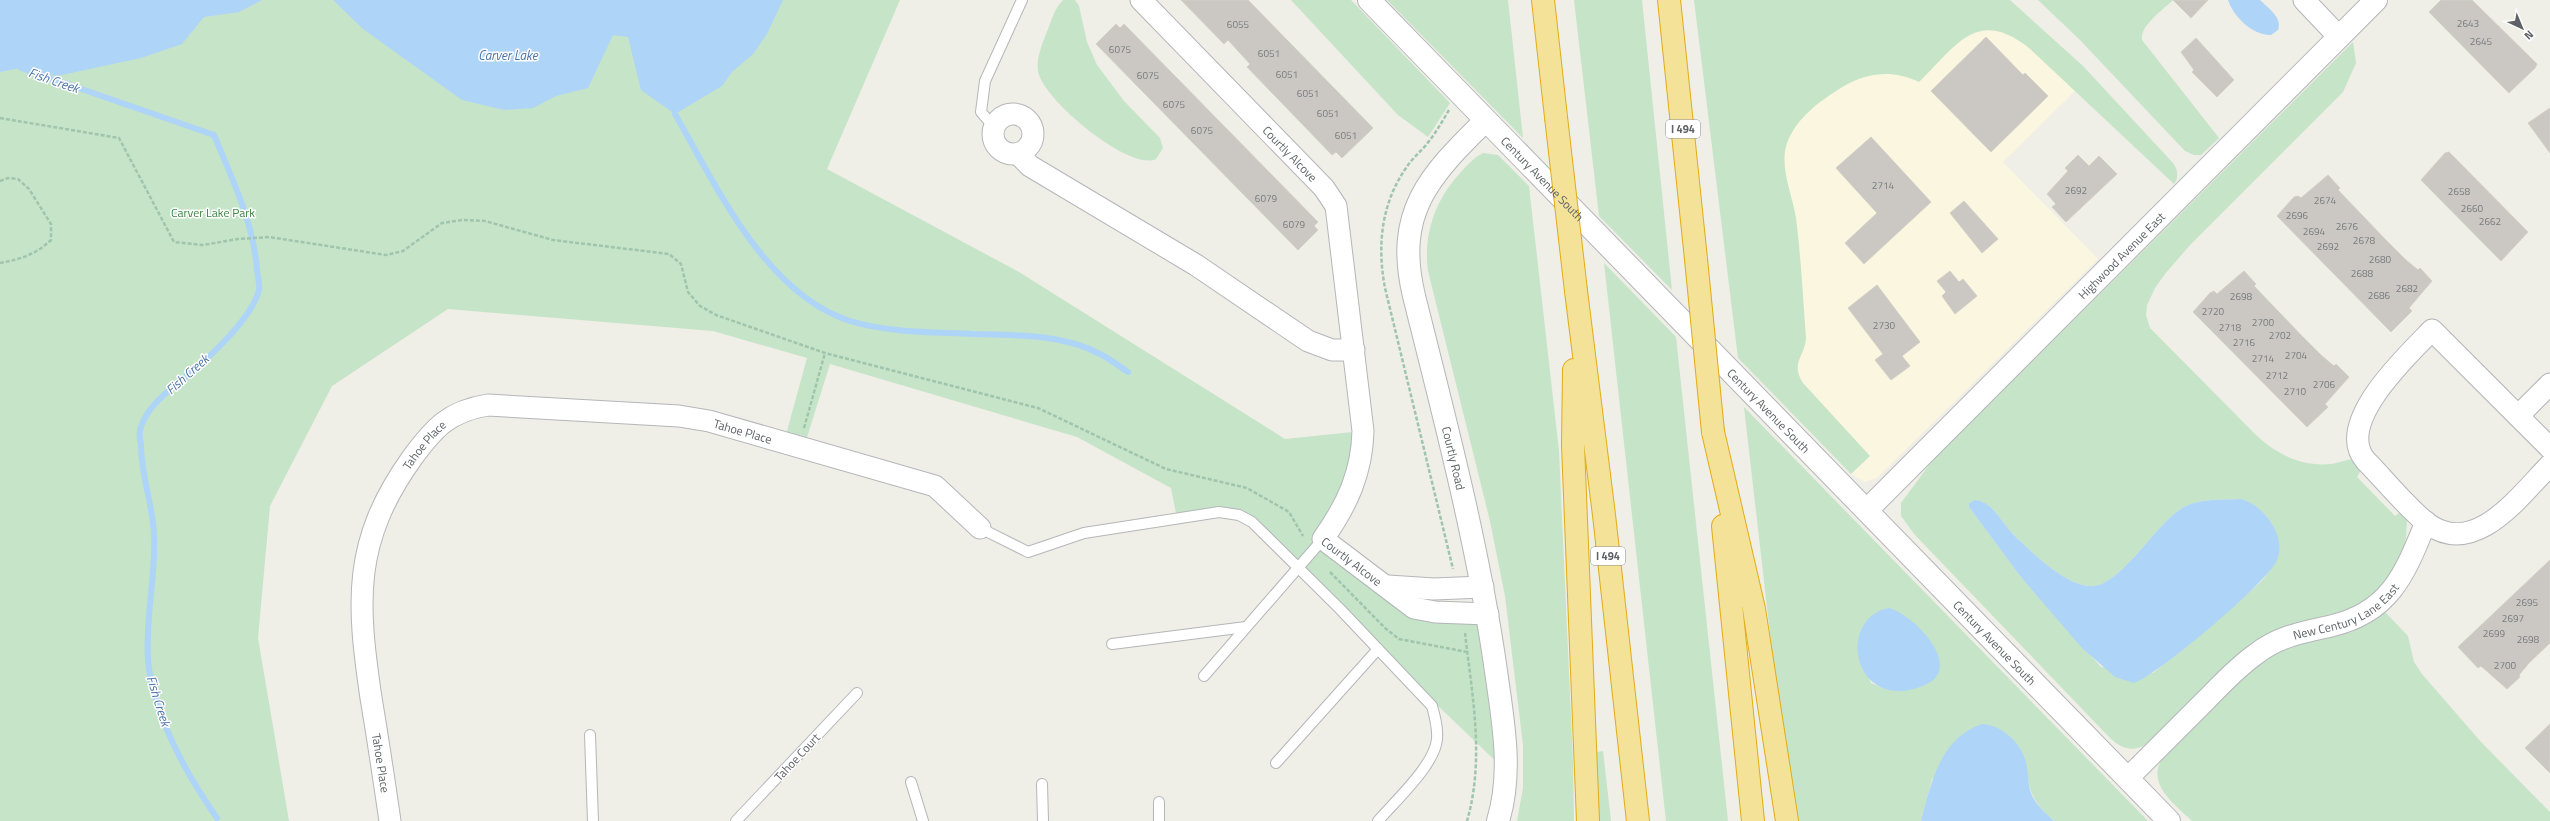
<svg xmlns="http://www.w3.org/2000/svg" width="2550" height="821" font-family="'Titillium Web',sans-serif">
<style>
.commercial{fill:#fbf6e0}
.green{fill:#c6e4c8;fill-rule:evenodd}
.water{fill:#aed4f8}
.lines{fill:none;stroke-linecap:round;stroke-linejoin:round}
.stream{stroke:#aed4f8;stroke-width:6}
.building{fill:#cbc8c4;stroke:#d3d0c6}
.service-casing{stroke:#b4b6ba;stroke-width:12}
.minor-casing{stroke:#b4b6ba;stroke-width:23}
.tertiary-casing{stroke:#b4b6ba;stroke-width:24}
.motorway-casing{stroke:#e2ac14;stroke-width:24}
.path{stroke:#9fc5ad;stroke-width:2.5;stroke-dasharray:4 2;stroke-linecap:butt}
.service{stroke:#fff;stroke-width:10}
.minor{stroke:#fff;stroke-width:21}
.tertiary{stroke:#fff;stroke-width:22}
.motorway{stroke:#f4e299;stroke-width:22}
.motorway-bridge-casing{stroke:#e2ac14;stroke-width:24;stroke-linecap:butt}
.motorway-bridge{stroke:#f4e299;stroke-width:22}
.labels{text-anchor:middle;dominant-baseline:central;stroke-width:3;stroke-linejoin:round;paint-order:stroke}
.number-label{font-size:10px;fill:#797b7e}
.shield{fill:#fff;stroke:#8e9094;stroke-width:1}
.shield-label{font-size:11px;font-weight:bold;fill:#5e6166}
.street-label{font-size:12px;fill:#5e6166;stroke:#fff}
.park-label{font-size:12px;fill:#3e8545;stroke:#fff}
.water-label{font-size:13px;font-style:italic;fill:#4c74a9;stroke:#fff}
</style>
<rect width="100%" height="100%" fill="#efeee7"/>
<path class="commercial" d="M 1994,7 L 2075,91 L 2003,162 L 2098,259 L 1877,478 L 1865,482 L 1851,474 L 1752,372 L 1718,99 Z"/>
<g class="green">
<path d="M 0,0 L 900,0 L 827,169 L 1019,272 L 1285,439 L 1363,431 L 1323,539 L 1414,608 L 1488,614 L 1506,771 L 1239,515 L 1177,518 L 1171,488 L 1077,437 L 830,364 L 804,447 L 784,442 L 807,358 L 713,331 L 448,309 L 332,386 L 270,506 L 258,638 L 289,821 L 0,821 Z"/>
<path d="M 1063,0 L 1075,0 L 1079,6 L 1087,42 L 1097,65 L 1124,101 L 1160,138 L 1163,148 L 1156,159 C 1130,172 1042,99 1038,71 C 1036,57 1043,42 1048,29 C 1052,19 1055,8 1063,0 Z"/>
<path d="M 1291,0 L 1351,0 L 1450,103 L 1428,137 L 1398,115 Z"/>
<path d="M 1387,0 L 1508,0 L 1523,138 Z"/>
<path d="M 1574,0 L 1642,0 L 1672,290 L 1599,216 Z"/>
<path d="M 1694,0 L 2010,0 L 2083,66 L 2173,163 C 2178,169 2179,178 2174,184 L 2029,48 C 1977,7 1957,45 1919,82 C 1893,70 1869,72 1844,86 C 1821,100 1797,117 1787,143 C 1779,166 1792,194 1796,218 C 1801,257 1803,298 1806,338 C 1805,357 1790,362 1803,383 L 1870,456 L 1851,474 L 1738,358 Z"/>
<path d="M 2038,0 L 2173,0 C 2163,10 2140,25 2142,40 L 2219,138 L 2201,155 L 2194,155 L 2185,151 L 2080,40 Z"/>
<path d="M 2353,42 L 2356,63 L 2343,92 L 2190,245 L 2165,274 L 2155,288 L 2147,305 L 2146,315 L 2150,328 L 2257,436 C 2278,455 2302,467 2331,464 C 2339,463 2347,459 2355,459 L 2362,468 L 2357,477 L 2395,516 L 2402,511 L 2407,517 L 2406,538 L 2402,554 L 2388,580 L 2368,599 L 2350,609 L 2281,628 L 2146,744 C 2134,753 2121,748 2111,739 L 1915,535 L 1901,516 L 1901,503 L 1932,461 ZM 2241,499 C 2274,511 2289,544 2267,574 C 2260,584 2249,592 2240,600 C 2212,626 2183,649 2153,673 L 2101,667 L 2020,576 L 1969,507 L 1969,503 L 1975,500 C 1992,501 2002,523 2013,534 C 2030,551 2064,584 2089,586 C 2119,590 2157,521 2184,507 C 2201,498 2223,500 2241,499 Z"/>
<path d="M 1483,153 L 1498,155 L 1529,186 L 1559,451 L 1573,762 L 1574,821 L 1517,821 L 1523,788 L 1523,745 L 1505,596 L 1490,521 L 1428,271 C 1423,233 1436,198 1462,171 C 1468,164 1475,157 1483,153 Z"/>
<path d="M 1604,263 L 1676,337 L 1728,821 L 1666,821 Z"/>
<path d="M 1744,407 L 2148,821 L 2054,821 C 2030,799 2029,791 2025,759 L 1932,779 L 1921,821 L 1798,821 L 1775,677 ZM 1863,625 L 1931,642 L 1939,659 L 1919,687 L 1888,690 L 1871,683 C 1862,662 1856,647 1863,625 Z"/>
<path d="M 2385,612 L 2408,636 L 2414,662 L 2422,674 L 2481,742 L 2550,812 L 2550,821 L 2192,821 C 2175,804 2145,784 2163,757 L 2243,676 L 2265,659 L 2292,645 L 2352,632 Z"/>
<path d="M 1603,751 L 1611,821 L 1598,821 L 1597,752 Z"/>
</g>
<g class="water">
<path d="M 0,0 L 262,0 L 239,12 L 204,17 L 182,44 L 141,58 L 57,76 L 21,68 L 0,72 Z"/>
<path d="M 333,0 L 783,0 L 767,34 L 753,54 L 732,72 L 722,86 L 675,114 L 641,90 L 628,37 L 613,35 L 588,88 L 556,96 L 533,108 L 504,110 L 462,100 L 363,29 Z"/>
<path d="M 2228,0 L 2260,0 C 2268,8 2283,18 2278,30 L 2271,35 C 2252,35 2234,17 2228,0 Z"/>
<path d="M 2241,499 C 2264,505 2287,536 2277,560 C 2268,582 2158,675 2134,683 L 2115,677 L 2082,648 L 2020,576 L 1969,507 L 1969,503 L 1975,500 C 1992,501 2002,523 2013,534 C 2030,551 2064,584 2089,586 C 2119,590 2157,521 2184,507 C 2201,498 2223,500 2241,499 Z"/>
<path d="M 1889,608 C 1913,614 1966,668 1925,685 C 1853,716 1835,618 1889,608 Z"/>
<path d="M 1982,724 C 2001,725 2019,741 2025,759 C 2029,770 2027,782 2031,793 C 2035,804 2045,812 2054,821 L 1921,821 C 1931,783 1940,738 1982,724 Z"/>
</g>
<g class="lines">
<g class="stream">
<path d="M 21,68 L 214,135 C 232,179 254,223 257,271 C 258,277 260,285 259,290 C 252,318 211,356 189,374 C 171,389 146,406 140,430 C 139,435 140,441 141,445 C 141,476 153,505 154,535 C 156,577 145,618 148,660 C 153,714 186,774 217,818"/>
<path d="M 675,114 C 716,185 765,294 850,321 C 890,333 932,332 973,334 C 1015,335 1062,334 1100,354 C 1110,359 1119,366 1128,372"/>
</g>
</g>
<g class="building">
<path d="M 1181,0 L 1248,0 L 1373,128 L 1342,158 L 1336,152 L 1332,155 L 1247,67 L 1250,64 L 1228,40 L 1224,44 Z"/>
<path d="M 2173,0 L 2208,0 L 2191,18 Z"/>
<path d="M 2441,0 L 2472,0 L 2537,64 L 2535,68 L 2509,93 L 2429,12 Z"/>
<path d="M 1116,24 L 1120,28 L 1124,24 L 1318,222 L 1314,226 L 1318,230 L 1298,250 L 1096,44 Z"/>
<path d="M 1986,37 L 2023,75 L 2025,73 L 2048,96 L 1991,152 L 1931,91 Z"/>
<path d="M 2196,38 L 2234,80 L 2217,97 L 2192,72 L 2194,70 L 2181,52 Z"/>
<path d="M 2550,108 L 2550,153 L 2528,123 Z"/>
<path d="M 1871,137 L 1931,202 L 1864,264 L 1845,243 L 1877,213 L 1836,168 Z"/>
<path d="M 2449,152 L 2528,232 L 2501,261 L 2421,180 L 2445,153 Z"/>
<path d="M 2078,155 L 2089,166 L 2099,156 L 2117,174 L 2066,222 L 2052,207 L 2056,204 L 2047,194 L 2068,171 L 2065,168 Z"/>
<path d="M 2328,175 L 2340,188 L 2338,190 L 2385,239 L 2406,260 L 2418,270 L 2420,268 L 2432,281 L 2409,308 L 2412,311 L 2391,332 L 2277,216 L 2294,197 L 2298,196 L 2301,198 Z"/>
<path d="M 1964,201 L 1998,239 L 1982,253 L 1950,213 Z"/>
<path d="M 1950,271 L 1959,282 L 1963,279 L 1977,296 L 1955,314 L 1942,296 L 1946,292 L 1937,281 Z"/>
<path d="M 2244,271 L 2256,284 L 2254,286 L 2301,335 L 2322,356 L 2334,366 L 2336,364 L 2349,377 L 2325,404 L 2328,407 L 2307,427 L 2193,312 L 2210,293 L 2214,291 L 2217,294 Z"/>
<path d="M 1877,285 L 1920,342 L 1902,356 L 1910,366 L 1891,380 L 1875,360 L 1883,354 L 1848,308 Z"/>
<path d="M 2550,560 L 2550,643 L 2529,663 L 2519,675 L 2520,677 L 2507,689 L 2481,666 L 2478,668 L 2458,647 Z"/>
<path d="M 2550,724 L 2550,773 L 2525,748 Z"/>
</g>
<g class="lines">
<g class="service-casing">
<g id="service">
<path d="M 994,127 L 981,112 L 985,81 L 1022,0"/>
<path d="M 980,528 L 1028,552 L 1084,533 L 1219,512 L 1239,515 L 1252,522 L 1339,608 L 1432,706 C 1435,717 1438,728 1437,739 C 1435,765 1394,802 1378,821"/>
<path d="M 1112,644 L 1246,627"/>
<path d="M 1204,676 L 1323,539"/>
<path d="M 590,735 L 593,821"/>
<path d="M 1276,763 L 1378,649"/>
<path d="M 911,782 L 923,821"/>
<path d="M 1042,784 L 1043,821"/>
<path d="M 736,821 L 857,693"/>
<path d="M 1159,821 L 1159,802"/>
</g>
</g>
<g class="minor-casing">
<g id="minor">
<path id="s1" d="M 1141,0 L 1324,188 L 1336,206 L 1363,431 C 1362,473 1347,505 1323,539 L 1414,608 L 1435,612 L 1488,614"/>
<path d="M 2304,0 L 2339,37"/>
<circle cx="1013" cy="134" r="20"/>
<path d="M 1018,154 L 1030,166 L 1196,265 L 1308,341 L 1332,350 L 1354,350"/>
<path d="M 2518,416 L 2550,384"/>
<path d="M 2550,448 L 2432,330 C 2407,356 2333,424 2366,461 C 2384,479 2408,509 2428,524 C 2476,558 2520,495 2550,465"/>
<path d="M 1388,586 L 1434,589 L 1483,587"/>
<path id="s2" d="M 2128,778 C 2153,753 2178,728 2203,703 C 2220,686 2236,668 2256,654 C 2279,636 2304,632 2331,626 C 2391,612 2405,573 2426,522"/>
<path id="s3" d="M 390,821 C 384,780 378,739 371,698 C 357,602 352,542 412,458 C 434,428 449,411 488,405 L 679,416 L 709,421 L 935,486 L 980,528"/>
</g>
</g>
<g class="tertiary-casing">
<g id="tertiary">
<path id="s4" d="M 1369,0 L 2169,821"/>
<path id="s5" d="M 1485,121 C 1429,176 1394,212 1414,296 C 1445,420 1478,544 1496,671 C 1503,721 1513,772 1498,821"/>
<path id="s6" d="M 1867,510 L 2376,0"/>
</g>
</g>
<g class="motorway-casing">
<g id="motorway">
<path d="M 1543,0 L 1556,117"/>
<path d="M 1669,0 L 1696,259"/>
<path d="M 1576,291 L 1604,515 L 1638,821"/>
<path d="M 1574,370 L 1573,445 L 1588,821"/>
<path d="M 1713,432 L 1754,609 L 1787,821"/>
<path d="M 1723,526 L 1753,821"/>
</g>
</g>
<g class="path">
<path d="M 1449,110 C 1442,122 1435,134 1426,145 C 1419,153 1411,160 1406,168 C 1381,204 1377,246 1385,288 L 1453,569"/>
<path d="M 0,118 L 119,138 L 174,242 L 203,245 L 238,239 L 269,237 L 386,255 L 403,251 L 442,223 L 462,220 L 485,221 L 553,240 L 669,254 L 681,264 L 688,292 L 700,306 L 716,315 L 825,353 L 1038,408 L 1166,469 L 1247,488 L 1289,512 L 1303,536"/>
<path d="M 0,181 L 8,178 L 18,179 L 29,189 L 51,224 L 51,240 C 35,255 21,259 0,263"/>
<path d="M 804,428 L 825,353"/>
<path d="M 1330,572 L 1385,628 L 1399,639 L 1467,652"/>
<path d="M 1465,633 C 1472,695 1485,759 1467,821"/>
</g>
<use href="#service" class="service"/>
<use href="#minor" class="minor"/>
<use href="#tertiary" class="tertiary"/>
<use href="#motorway" class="motorway"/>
<g class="motorway-bridge-casing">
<g id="motorway-bridge">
<path d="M 1556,117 L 1576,291"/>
<path d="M 1696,259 L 1713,432"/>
</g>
</g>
<use href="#motorway-bridge" class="motorway-bridge"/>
</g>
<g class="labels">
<g class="number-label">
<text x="2468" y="23">2643</text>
<text x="1238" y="24">6055</text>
<text x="2481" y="41">2645</text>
<text x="1120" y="49">6075</text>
<text x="1269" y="53">6051</text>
<text x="1287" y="74">6051</text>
<text x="1148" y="75">6075</text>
<text x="1308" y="93">6051</text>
<text x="1174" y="104">6075</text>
<text x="1328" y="113">6051</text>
<text x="1202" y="130">6075</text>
<text x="1346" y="135">6051</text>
<text x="1883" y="185">2714</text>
<text x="2076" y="190">2692</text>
<text x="2459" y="191">2658</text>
<text x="1266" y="198">6079</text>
<text x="2325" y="200">2674</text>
<text x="2472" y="208">2660</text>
<text x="2297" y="215">2696</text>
<text x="2490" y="221">2662</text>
<text x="1294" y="224">6079</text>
<text x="2347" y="226">2676</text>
<text x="2314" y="231">2694</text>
<text x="2364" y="240">2678</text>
<text x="2328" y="246">2692</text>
<text x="2380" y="259">2680</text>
<text x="2362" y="273">2688</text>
<text x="2407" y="288">2682</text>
<text x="2379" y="295">2686</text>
<text x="2241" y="296">2698</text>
<text x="2213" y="311">2720</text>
<text x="2263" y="322">2700</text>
<text x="1884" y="325">2730</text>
<text x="2230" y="327">2718</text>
<text x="2280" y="335">2702</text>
<text x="2244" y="342">2716</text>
<text x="2296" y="355">2704</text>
<text x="2263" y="358">2714</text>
<text x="2277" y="375">2712</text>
<text x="2324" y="384">2706</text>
<text x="2295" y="391">2710</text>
<text x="2527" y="602">2695</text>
<text x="2513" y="618">2697</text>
<text x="2494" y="633">2699</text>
<text x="2528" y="639">2698</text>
<text x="2505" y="665">2700</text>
</g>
<g class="shield">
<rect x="1666" y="120" width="34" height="18" rx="3"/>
<rect x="1591" y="547" width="34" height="18" rx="3"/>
</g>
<g class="shield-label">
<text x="1683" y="129">I 494</text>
<text x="1608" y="556">I 494</text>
</g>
<g class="street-label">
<text stroke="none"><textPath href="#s1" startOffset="214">Courtly Alcove</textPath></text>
<text stroke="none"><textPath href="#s4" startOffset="249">Century Avenue South</textPath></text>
<text stroke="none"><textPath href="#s6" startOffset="360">Highwood Avenue East</textPath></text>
<text stroke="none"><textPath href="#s4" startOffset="573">Century Avenue South</textPath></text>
<text stroke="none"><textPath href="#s3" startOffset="729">Tahoe Place</textPath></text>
<text stroke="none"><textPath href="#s3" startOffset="394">Tahoe Place</textPath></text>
<text stroke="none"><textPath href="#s5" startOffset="368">Courtly Road</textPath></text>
<text stroke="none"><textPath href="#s1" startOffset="664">Courtly Alcove</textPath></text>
<text stroke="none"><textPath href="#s2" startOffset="279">New Century Lane East</textPath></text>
<text stroke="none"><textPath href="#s4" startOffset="897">Century Avenue South</textPath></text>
<text transform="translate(797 757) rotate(-47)">Tahoe Court</text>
<text transform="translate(381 763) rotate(81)">Tahoe Place</text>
</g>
<g class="park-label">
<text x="213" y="212">Carver Lake Park</text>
</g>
<g class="water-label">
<text x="508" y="55">Carver Lake</text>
<text transform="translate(54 80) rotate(19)">Fish Creek</text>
<text transform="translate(187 374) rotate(-42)">Fish Creek</text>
<text transform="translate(159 701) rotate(73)">Fish Creek</text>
</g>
</g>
<g transform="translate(2522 28) rotate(136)" stroke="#ffffff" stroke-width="3" paint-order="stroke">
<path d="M0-3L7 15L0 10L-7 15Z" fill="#5e6166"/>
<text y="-6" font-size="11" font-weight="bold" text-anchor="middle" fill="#5e6166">N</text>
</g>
</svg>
